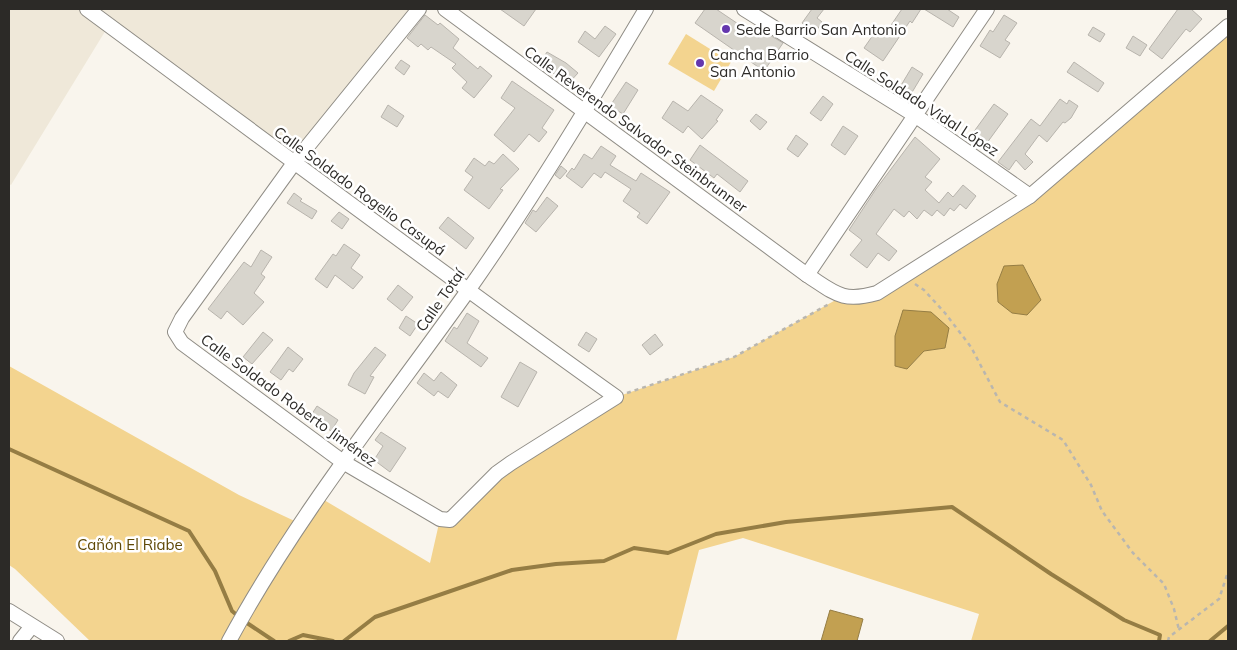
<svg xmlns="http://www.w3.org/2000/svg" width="1237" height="650" font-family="Mulish,sans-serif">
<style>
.built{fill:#efe8d9}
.green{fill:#f3d48f;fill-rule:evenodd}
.water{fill:#c2a051;stroke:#957d44}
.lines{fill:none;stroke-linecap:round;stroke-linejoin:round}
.stream{stroke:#957d44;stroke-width:4}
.building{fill:#d8d5cd;stroke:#b8b4ad}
.street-casing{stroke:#8f8c85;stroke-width:16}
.path{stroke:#b9b6af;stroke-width:2.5;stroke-dasharray:4 4;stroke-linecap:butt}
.street{stroke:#fff;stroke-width:14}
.poi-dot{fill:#6437ae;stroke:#fff;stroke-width:2}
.labels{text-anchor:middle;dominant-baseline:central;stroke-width:5;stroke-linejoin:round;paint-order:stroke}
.poi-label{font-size:15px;fill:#2c2a27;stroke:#fff;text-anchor:start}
.street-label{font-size:15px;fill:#2c2a27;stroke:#fff}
.park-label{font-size:15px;fill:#5e4705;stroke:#fff}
</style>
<rect width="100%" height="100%" fill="#f9f5ed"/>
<path class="built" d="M 9,9 L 419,9 L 294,163 L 109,25 L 11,185 L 9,184 Z"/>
<g class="green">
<path d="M 1228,26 L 1228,641 L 971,641 L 979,614 L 743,538 L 699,550 L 676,641 L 90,641 L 15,569 L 9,565 L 9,366 L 239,495 L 301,524 L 319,497 L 430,563 L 440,519 L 497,473 L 616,397 L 734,357 L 841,297 L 858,298 L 1030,196 ZM 931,312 L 945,348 L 924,351 L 907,369 Z"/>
<path d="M 686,34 L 731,62 L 714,91 L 668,64 Z"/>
</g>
<g class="water">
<path d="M 1023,265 L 1041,300 L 1027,315 L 1012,313 L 998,302 L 997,284 L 1004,266 Z"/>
<path d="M 903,310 L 931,312 L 949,328 L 945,348 L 924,351 L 907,369 L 895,366 L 895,336 Z"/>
<path d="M 830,610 L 863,619 L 857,641 L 821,641 Z"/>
</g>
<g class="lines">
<g class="stream">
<path d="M 9,449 L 189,531 L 215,571 L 232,611 L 238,616"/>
<path d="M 244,621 L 274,641"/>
<path d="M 289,641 L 303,635 L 333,641"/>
<path d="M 344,641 L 375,617 L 512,570 L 556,564 L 604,561 L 634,548 L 668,553 L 716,534 L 786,522 L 952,507 L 1051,574 L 1124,620 L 1160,635 L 1159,641"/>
<path d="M 1210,641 L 1228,626"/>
</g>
</g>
<g class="building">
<path d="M 500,9 L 536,9 L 524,26 Z"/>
<path d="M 705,9 L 716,9 L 759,38 L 763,31 L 783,43 L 764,71 L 695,23 Z"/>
<path d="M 812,9 L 824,9 L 817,18 L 822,22 L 815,33 L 802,23 Z"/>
<path d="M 902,9 L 921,9 L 912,23 L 910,21 L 883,61 L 864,48 L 878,28 L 885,34 Z"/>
<path d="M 924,9 L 947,9 L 959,17 L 953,27 Z"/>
<path d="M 1178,9 L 1191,9 L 1202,19 L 1190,32 L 1186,29 L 1162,59 L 1149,49 Z"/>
<path d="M 425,15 L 438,25 L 440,23 L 459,39 L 453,48 L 478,69 L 480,66 L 492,76 L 474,98 L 462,88 L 467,82 L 452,68 L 456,64 L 431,47 L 428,50 L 421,44 L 418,47 L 407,38 Z"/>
<path d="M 1004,15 L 1017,23 L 1005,40 L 1010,43 L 1000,58 L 980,46 L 990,30 L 993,32 Z"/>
<path d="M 605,26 L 616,34 L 599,57 L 578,42 L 585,31 L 595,39 Z"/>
<path d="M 1093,27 L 1105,34 L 1100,42 L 1088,35 Z"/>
<path d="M 1133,36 L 1147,45 L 1140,56 L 1126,48 Z"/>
<path d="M 547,52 L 566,63 L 578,73 L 567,85 L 551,71 L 549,73 L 538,66 Z"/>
<path d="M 401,60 L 410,66 L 404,75 L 395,68 Z"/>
<path d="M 1074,62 L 1104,83 L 1098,92 L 1067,72 Z"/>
<path d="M 912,67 L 923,74 L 911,94 L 900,87 Z"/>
<path d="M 512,81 L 554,110 L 542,128 L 547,132 L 539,142 L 529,134 L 514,152 L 494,135 L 515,108 L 501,98 Z"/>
<path d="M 626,82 L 638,90 L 623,114 L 610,106 Z"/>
<path d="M 701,95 L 723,110 L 716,120 L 718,121 L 702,139 L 688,126 L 683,133 L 662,118 L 673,101 L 688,111 Z"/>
<path d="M 823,96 L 833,104 L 821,121 L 810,113 Z"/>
<path d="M 1060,99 L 1067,104 L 1069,100 L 1078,106 L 1071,118 L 1065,123 L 1063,122 L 1047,142 L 1039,135 L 1025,154 L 1033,162 L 1025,170 L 1016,160 L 1009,170 L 998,162 L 1031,119 L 1040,126 Z"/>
<path d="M 994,104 L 1008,114 L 984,147 L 970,137 Z"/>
<path d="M 388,105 L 404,116 L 397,127 L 381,117 Z"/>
<path d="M 756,114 L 767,122 L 760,130 L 750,121 Z"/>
<path d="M 843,126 L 858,136 L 845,155 L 831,145 Z"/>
<path d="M 796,135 L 808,144 L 798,157 L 787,149 Z"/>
<path d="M 915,137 L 940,159 L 925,177 L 932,182 L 925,190 L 939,203 L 948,192 L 953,197 L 963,185 L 976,196 L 966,209 L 960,204 L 954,211 L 950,208 L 944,216 L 937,210 L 932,216 L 924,210 L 917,219 L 909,211 L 904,217 L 894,209 L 876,234 L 897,251 L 889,261 L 878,253 L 867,268 L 850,255 L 862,240 L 849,230 L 876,189 Z"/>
<path d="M 700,145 L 748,181 L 740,192 L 717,174 L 714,178 L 690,160 Z"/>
<path d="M 601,146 L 616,156 L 610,165 L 636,181 L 641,173 L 670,192 L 647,224 L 637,217 L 640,213 L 623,201 L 631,189 L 605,172 L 601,178 L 594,173 L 582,188 L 566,176 L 572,168 L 574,170 L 584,154 L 592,159 Z"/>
<path d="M 503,154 L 519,169 L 500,189 L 503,190 L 489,209 L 464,190 L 473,177 L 465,171 L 474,158 L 485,166 L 489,161 L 494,164 Z"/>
<path d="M 561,166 L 567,171 L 560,179 L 555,175 Z"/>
<path d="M 294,193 L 302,199 L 300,201 L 317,211 L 312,219 L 287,203 Z"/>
<path d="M 547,197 L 558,206 L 536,232 L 525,223 L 533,210 L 536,212 Z"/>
<path d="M 339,212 L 349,219 L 342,229 L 331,221 Z"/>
<path d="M 448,217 L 474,238 L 466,249 L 439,228 Z"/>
<path d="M 344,244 L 360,255 L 351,268 L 363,277 L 353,289 L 335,275 L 327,288 L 315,279 L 333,254 L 336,256 Z"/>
<path d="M 261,250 L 272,257 L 261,274 L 265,277 L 254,293 L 264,302 L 243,325 L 227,311 L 221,319 L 208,309 L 244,262 L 251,267 Z"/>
<path d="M 398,285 L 413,297 L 402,311 L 387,299 Z"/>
<path d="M 467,313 L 479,321 L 467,343 L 488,358 L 481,367 L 445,341 L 454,327 L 457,329 Z"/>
<path d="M 406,316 L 418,324 L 410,336 L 399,328 Z"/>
<path d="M 263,332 L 273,340 L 252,364 L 243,357 Z"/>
<path d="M 586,332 L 597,339 L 589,352 L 578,345 Z"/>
<path d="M 655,334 L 663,345 L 650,355 L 642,345 Z"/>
<path d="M 288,347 L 303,359 L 293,372 L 289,369 L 281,380 L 270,372 Z"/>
<path d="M 375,347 L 386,355 L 370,376 L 374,377 L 365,394 L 348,385 L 354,373 Z"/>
<path d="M 520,362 L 537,372 L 518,407 L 501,397 Z"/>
<path d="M 441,372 L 457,385 L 448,398 L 438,391 L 434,396 L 417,383 L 424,373 L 434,381 Z"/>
<path d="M 317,406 L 338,420 L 331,431 L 310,417 Z"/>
<path d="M 381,432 L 406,448 L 390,472 L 374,460 L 383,446 L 375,440 Z"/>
</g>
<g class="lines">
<g class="street-casing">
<g id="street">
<path d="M 87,9 C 263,139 438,270 616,397 L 511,463 L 497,473 L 450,520 L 440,519 L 343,462 L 182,343 L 175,332 L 182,318 L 294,163 L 419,9"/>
<path d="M 445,9 L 807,275 C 835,293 842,303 877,293 L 1030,196 L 1228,26"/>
<path d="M 744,9 L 916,116 L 1030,196"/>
<path d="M 807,275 L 987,9"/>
<path d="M 9,611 L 57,641"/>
<path d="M 20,641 L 32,626"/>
<path d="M 229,641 C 296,517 385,407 467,292 C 531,201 589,105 646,9"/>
</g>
</g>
<g class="path">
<path d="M 915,284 L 924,290 L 945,313 L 971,347 L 1000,402 L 1063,440 L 1091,485 L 1102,511 L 1133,553 L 1164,584 L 1174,609 L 1179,630"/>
<path d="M 627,393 L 734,357 L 829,304"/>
<path d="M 1168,641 L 1169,637 L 1219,599 L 1228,572"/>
</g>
<use href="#street" class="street"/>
</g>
<g class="poi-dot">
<circle cx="726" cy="29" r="5"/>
<circle cx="700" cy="63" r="5"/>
</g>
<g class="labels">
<g class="poi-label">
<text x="736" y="29">Sede Barrio San Antonio</text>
<text x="710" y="54">Cancha Barrio<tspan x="710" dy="17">San Antonio</tspan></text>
</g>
<g class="street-label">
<text transform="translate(922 103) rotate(33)">Calle Soldado Vidal López</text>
<text transform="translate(636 129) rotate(36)">Calle Reverendo Salvador Steinbrunner</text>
<text transform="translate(360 191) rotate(36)">Calle Soldado Rogelio Casupá</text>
<text transform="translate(440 300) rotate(-55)">Calle Totaí</text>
<text transform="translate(289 400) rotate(36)">Calle Soldado Roberto Jiménez</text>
</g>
<g class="park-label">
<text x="130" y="544">Cañón El Riabe</text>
</g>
</g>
<rect width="1237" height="650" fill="none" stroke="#2c2a27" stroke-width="20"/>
</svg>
